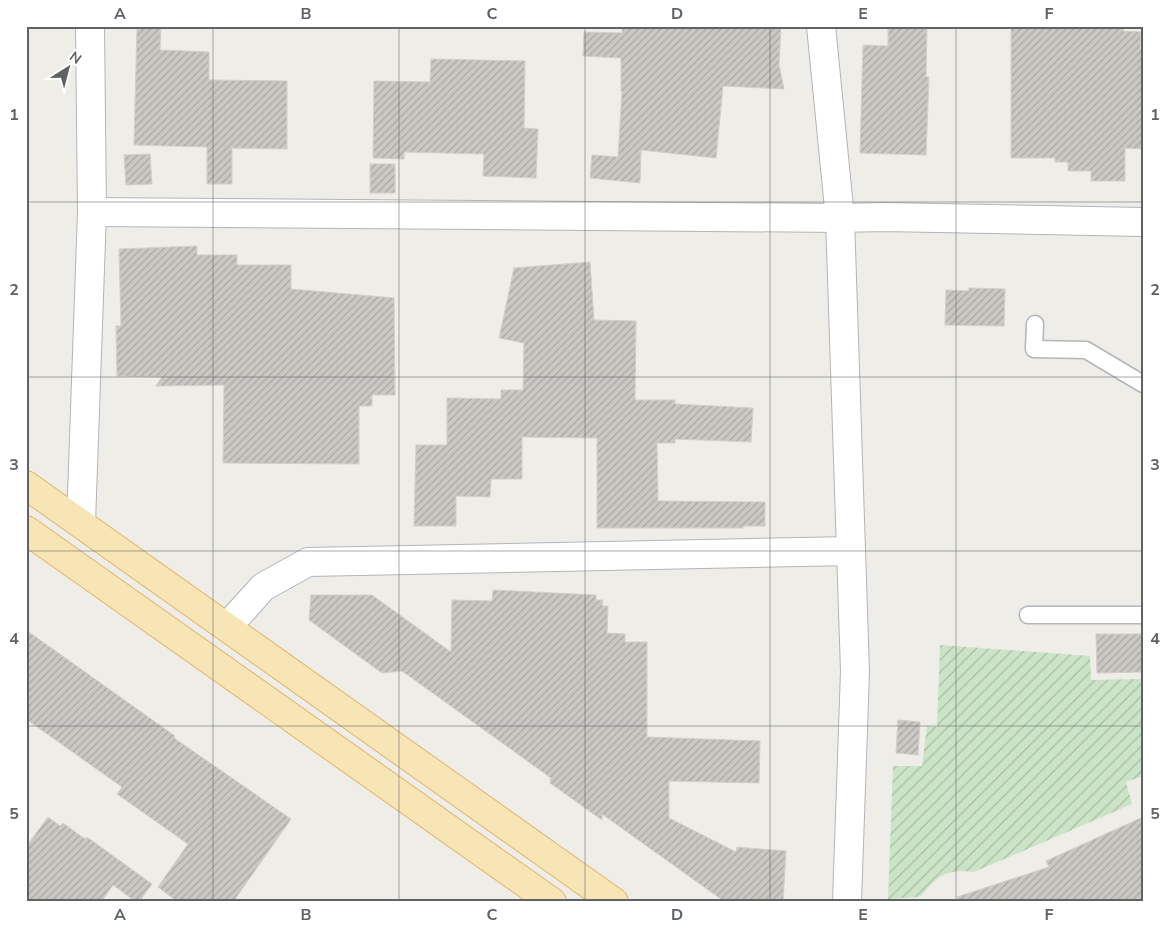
<svg xmlns="http://www.w3.org/2000/svg" width="1169" height="928" font-family="'Nunito Sans',sans-serif">
<style>
.garden{fill:url(#garden-furrows)}
.building{fill:url(#building-hatch);stroke:#d4cec7}
.lines{fill:none;stroke-linecap:round;stroke-linejoin:round}
.lane-casing{stroke:#b3b5b8;stroke-width:19}
.street-casing{stroke:#b3b5b8;stroke-width:30}
.primary-casing{stroke:#e3b56d;stroke-width:30}
.lane{stroke:#fff;stroke-width:16}
.street{stroke:#fff;stroke-width:28}
.primary{stroke:#f7e5b5;stroke-width:28}
.grid{fill:none;stroke:#5f6366;stroke-width:1;stroke-opacity:0.55}
.neatline{fill:none;stroke:#5f6366;stroke-width:2}
.grid-label{font-size:16px;text-anchor:middle;font-weight:bold;fill:#5f6366}
</style>
<defs>
<pattern id="garden-furrows" width="10" height="10" patternUnits="userSpaceOnUse" patternTransform="scale(1.25)"><rect width="10" height="10" fill="#cbe4c7"/><path d="M-1 1l2-2M0 10L10 0M9 11l2-2" fill="none" stroke="#a8bca5"/></pattern>
<pattern id="building-hatch" width="6" height="6" patternUnits="userSpaceOnUse" patternTransform="scale(1.25)"><rect width="6" height="6" fill="#cbc8c4"/><path d="M-1 1l2-2M0 6l6-6M5 7l2-2" fill="none" stroke="#a8a6a3"/></pattern>
</defs>
<rect width="100%" height="100%" fill="#efede8"/>
<path class="garden" d="M 940,645 L 1090,656 L 1091,680 L 1143,679 L 1143,776 L 1126,782 L 1132,804 L 974,872 C 945,869 938,876 920,897 L 888,899 L 893,766 L 922,766 L 927,726 L 937,727 Z"/>
<g class="building">
<path d="M 137,26 L 161,26 L 160,50 L 209,52 L 209,80 L 287,81 L 287,149 L 232,148 L 232,184 L 207,184 L 207,147 L 134,145 Z"/>
<path d="M 622,26 L 781,26 L 779,65 L 784,89 L 723,86 L 716,158 L 641,150 L 640,183 L 590,178 L 592,155 L 618,157 L 622,91 L 621,91 L 621,58 L 583,56 L 584,32 L 622,33 Z"/>
<path d="M 888,26 L 927,26 L 926,77 L 929,77 L 926,155 L 860,153 L 863,45 L 888,46 Z"/>
<path d="M 1011,26 L 1124,26 L 1123,31 L 1141,32 L 1140,49 L 1143,49 L 1143,149 L 1125,148 L 1125,181 L 1091,181 L 1091,171 L 1068,171 L 1068,162 L 1055,162 L 1055,158 L 1011,158 Z"/>
<path d="M 431,59 L 525,61 L 524,128 L 538,129 L 536,178 L 483,176 L 484,154 L 404,152 L 404,159 L 373,158 L 374,81 L 430,82 Z"/>
<path d="M 150,154 L 152,184 L 126,185 L 124,155 Z"/>
<rect x="370" y="164" width="25" height="29"/>
<path d="M 197,246 L 197,255 L 237,255 L 237,265 L 291,265 L 291,289 L 394,298 L 395,395 L 372,395 L 372,406 L 359,406 L 359,464 L 223,463 L 224,385 L 156,386 L 162,377 L 117,376 L 116,326 L 121,326 L 119,249 Z"/>
<path d="M 590,262 L 594,320 L 636,321 L 635,400 L 675,400 L 675,404 L 753,408 L 751,442 L 675,439 L 675,443 L 657,443 L 658,501 L 765,502 L 765,526 L 743,526 L 743,528 L 597,528 L 597,438 L 522,437 L 522,479 L 491,479 L 490,497 L 456,496 L 456,526 L 414,526 L 416,445 L 447,445 L 447,398 L 501,399 L 501,390 L 523,390 L 524,343 L 499,338 L 514,268 Z"/>
<path d="M 969,288 L 1005,289 L 1004,326 L 945,325 L 946,290 L 969,291 Z"/>
<path d="M 493,590 L 596,595 L 596,600 L 603,600 L 602,606 L 608,606 L 607,633 L 625,634 L 625,642 L 647,642 L 647,737 L 760,741 L 759,783 L 669,781 L 669,818 L 736,852 L 737,847 L 786,851 L 783,902 L 725,902 L 602,814 L 602,820 L 550,783 L 551,778 L 402,671 L 382,673 L 309,620 L 311,595 L 372,595 L 451,652 L 452,600 L 492,601 Z"/>
<path d="M 26,630 L 175,736 L 174,738 L 291,819 L 233,902 L 178,902 L 158,887 L 188,844 L 117,794 L 122,787 L 26,719 Z"/>
<path d="M 1096,634 L 1143,634 L 1143,672 L 1097,673 Z"/>
<path d="M 898,720 L 920,722 L 918,755 L 896,753 Z"/>
<path d="M 48,817 L 60,826 L 63,823 L 85,839 L 87,837 L 152,884 L 139,902 L 136,902 L 113,885 L 101,902 L 26,902 L 26,847 Z"/>
<path d="M 1143,817 L 1143,902 L 958,902 L 957,897 L 1049,867 L 1046,861 Z"/>
</g>
<g class="lines">
<g class="lane-casing">
<g id="lane">
<path d="M 1035,324 L 1034,349 L 1086,350 L 1143,384"/>
<path d="M 1028,615 L 1143,615"/>
</g>
</g>
<g class="street-casing">
<g id="street">
<path d="M 821,26 L 840,218 L 855,671 L 847,902"/>
<path d="M 92,212 L 840,218 L 883,217 L 1143,222"/>
<path d="M 81,523 L 92,212 L 90,26"/>
<path d="M 227,627 L 263,587 L 308,562 L 851,551"/>
</g>
</g>
<g class="primary-casing">
<g id="primary">
<path d="M 26,485 L 614,902"/>
<path d="M 26,530 L 552,902"/>
</g>
</g>
<use href="#lane" class="lane"/>
<use href="#street" class="street"/>
<use href="#primary" class="primary"/>
</g>
<path class="grid" d="M 213,26 L 213,902M 399,26 L 399,902M 585,26 L 585,902M 770,26 L 770,902M 956,26 L 956,902M 26,202 L 1143,202M 26,377 L 1143,377M 26,551 L 1143,551M 26,726 L 1143,726"/>
<rect width="1169" height="928" fill="none" stroke="#ffffff" stroke-width="55"/>
<g transform="translate(68 68) rotate(36)" stroke="#ffffff" stroke-width="4" paint-order="stroke">
<path d="M0-4L9 19L0 12L-9 19Z" fill="#5f6366"/>
<text y="-8" font-size="14" font-weight="bold" text-anchor="middle" fill="#5f6366">N</text>
</g>
<rect x="28" y="28" width="1114" height="872" class="neatline"/>
<g class="grid-label">
<text x="120" y="19">A</text>
<text x="306" y="19">B</text>
<text x="492" y="19">C</text>
<text x="677" y="19">D</text>
<text x="863" y="19">E</text>
<text x="1049" y="19">F</text>
<text x="14" y="120">1</text>
<text x="1155" y="120">1</text>
<text x="14" y="295">2</text>
<text x="1155" y="295">2</text>
<text x="14" y="470">3</text>
<text x="1155" y="470">3</text>
<text x="14" y="644">4</text>
<text x="1155" y="644">4</text>
<text x="14" y="819">5</text>
<text x="1155" y="819">5</text>
<text x="120" y="920">A</text>
<text x="306" y="920">B</text>
<text x="492" y="920">C</text>
<text x="677" y="920">D</text>
<text x="863" y="920">E</text>
<text x="1049" y="920">F</text>
</g>
</svg>
